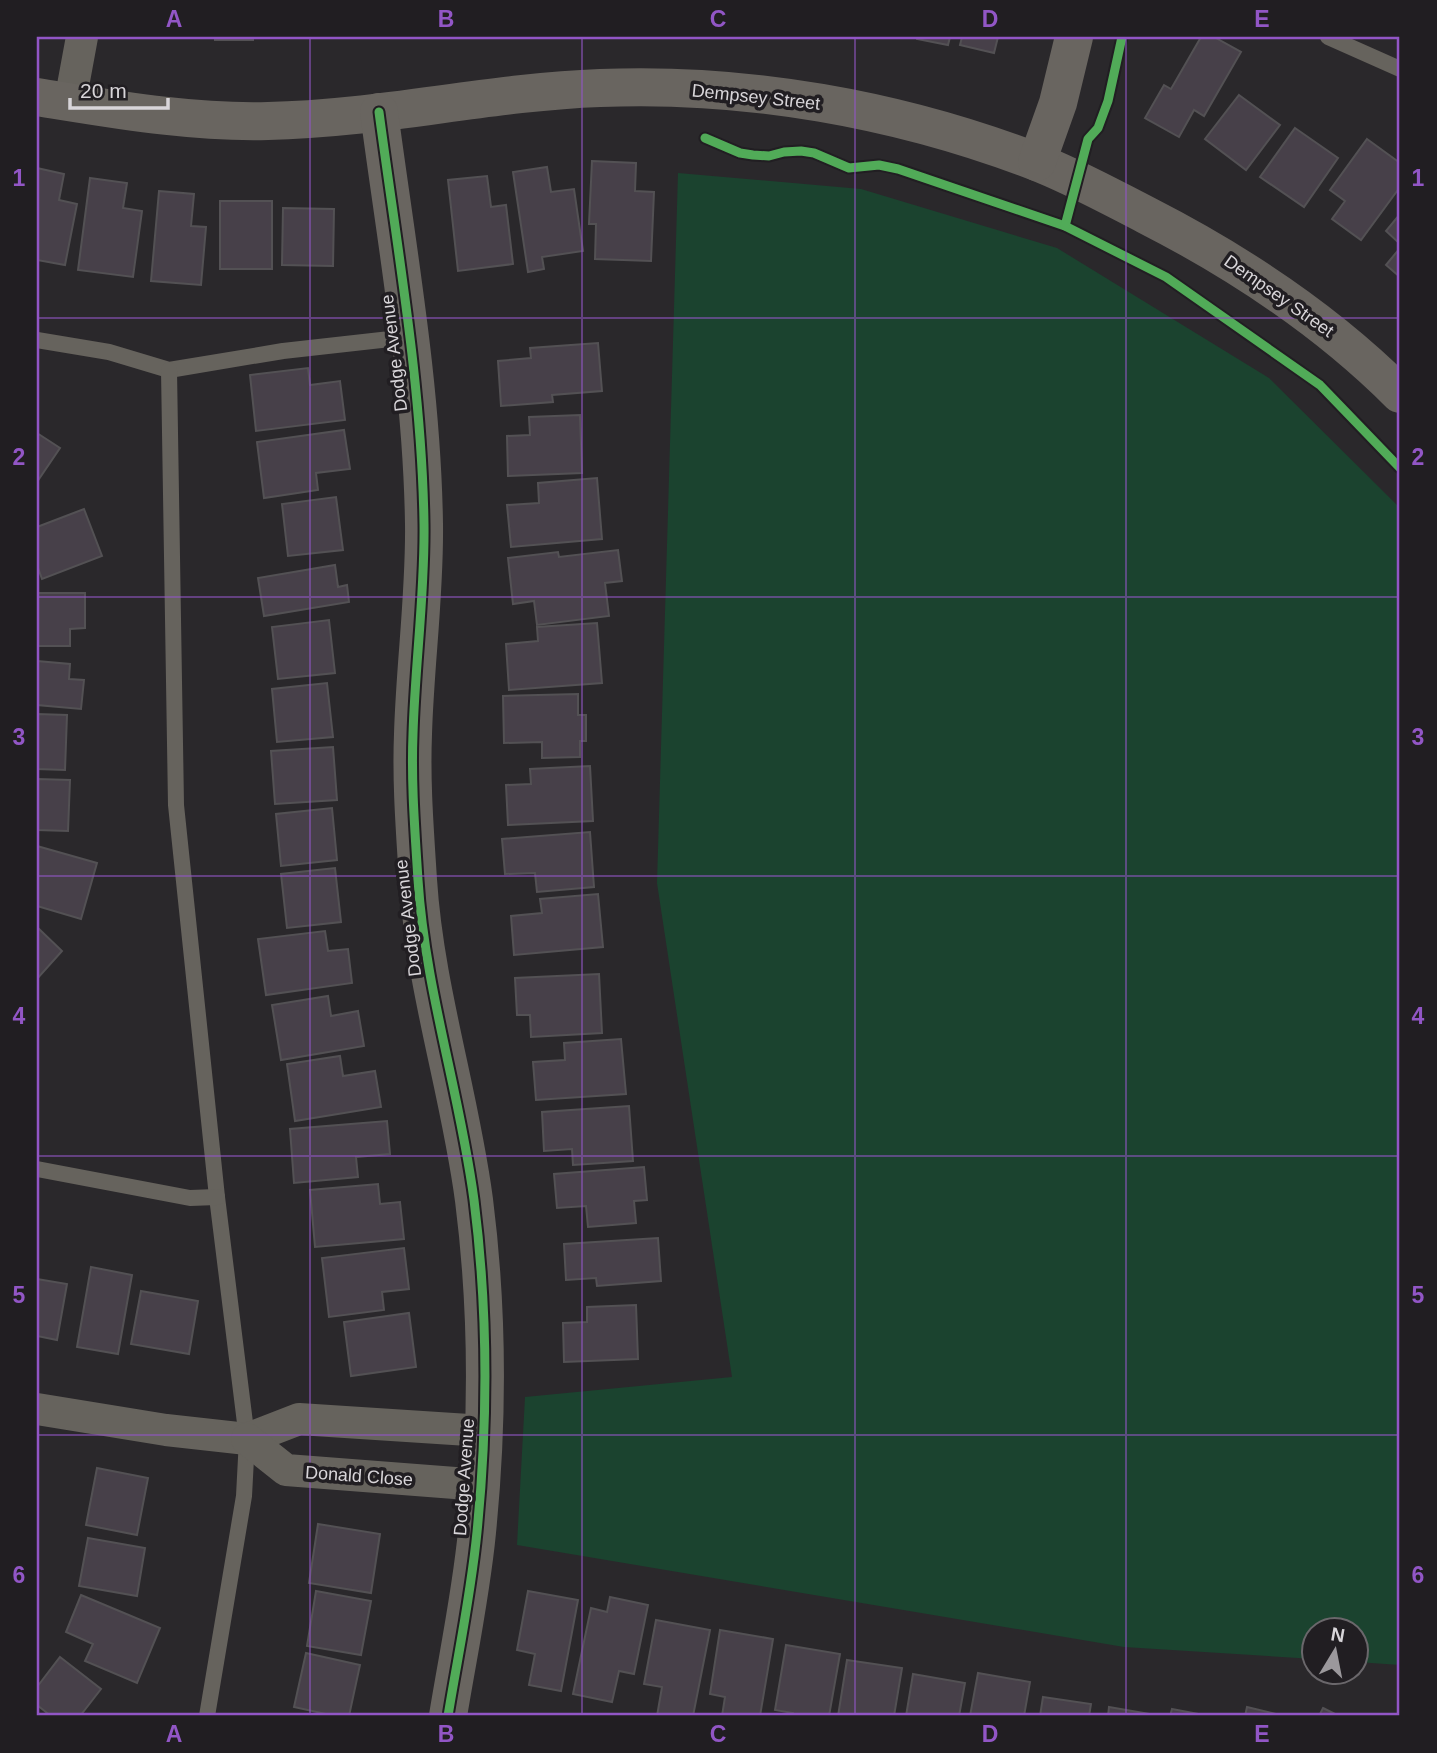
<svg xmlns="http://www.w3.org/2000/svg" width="1437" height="1753" font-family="Helvetica,sans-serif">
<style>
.green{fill:#1b432f}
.building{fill:#474049;stroke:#535154;stroke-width:2}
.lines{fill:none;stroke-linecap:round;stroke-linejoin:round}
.lane{stroke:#66635d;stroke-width:16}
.street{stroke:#66635d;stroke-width:32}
.secondary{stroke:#696560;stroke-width:38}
.cycleway-casing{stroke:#211e22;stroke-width:13}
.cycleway{stroke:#51ab58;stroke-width:9}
.grid{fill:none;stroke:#9256c6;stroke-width:2;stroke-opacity:0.55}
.labels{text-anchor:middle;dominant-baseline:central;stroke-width:7;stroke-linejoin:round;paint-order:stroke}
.street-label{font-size:18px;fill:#d8d5d9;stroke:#211e22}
.neatline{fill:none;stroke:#9256c6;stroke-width:2.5}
.grid-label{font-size:23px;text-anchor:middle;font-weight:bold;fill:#9256c6}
</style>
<rect width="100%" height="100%" fill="#2a282b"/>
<path class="green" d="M 678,173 L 861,189 L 1057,248 L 1269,378 L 1400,508 L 1400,1665 L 1357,1662 L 1356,1630 L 1314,1630 L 1314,1659 L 1124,1647 L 517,1545 L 525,1397 L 732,1377 L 657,883 Z"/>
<g class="building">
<rect x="215" y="37" width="38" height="3"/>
<path d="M 917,37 L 950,37 L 948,45 L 917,39 Z"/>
<path d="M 962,37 L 998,37 L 994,53 L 960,45 Z"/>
<path d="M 1201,37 L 1214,37 L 1241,52 L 1204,116 L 1194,110 L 1179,137 L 1145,118 L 1164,85 L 1171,89 Z"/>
<path d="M 1239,95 L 1280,125 L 1246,170 L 1205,139 Z"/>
<path d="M 1295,128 L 1338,158 L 1304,207 L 1260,177 Z"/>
<path d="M 1367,139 L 1400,163 L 1400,187 L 1361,240 L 1332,219 L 1345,201 L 1330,190 Z"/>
<path d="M 592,161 L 636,163 L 635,191 L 654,192 L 651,261 L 595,259 L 596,224 L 589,224 Z"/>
<path d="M 547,167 L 551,192 L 574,189 L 583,251 L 542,257 L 544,269 L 528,272 L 513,172 Z"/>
<path d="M 37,168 L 64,174 L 59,200 L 77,204 L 65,265 L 37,260 Z"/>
<path d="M 487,176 L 491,207 L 506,205 L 513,264 L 458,271 L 448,180 Z"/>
<path d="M 90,178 L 127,183 L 123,208 L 142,211 L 133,277 L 78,270 Z"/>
<path d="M 159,191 L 194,194 L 191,226 L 206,227 L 201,285 L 151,281 Z"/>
<rect x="220" y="201" width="52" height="68"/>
<path d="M 283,208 L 334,209 L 333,266 L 282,265 Z"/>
<path d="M 1400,214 L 1400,244 L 1386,231 Z"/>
<path d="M 1400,248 L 1400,277 L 1386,265 Z"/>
<path d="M 598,343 L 602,391 L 552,395 L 553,402 L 501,406 L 498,361 L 531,358 L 530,348 Z"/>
<path d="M 308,368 L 310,385 L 340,381 L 345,420 L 256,431 L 250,375 Z"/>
<path d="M 580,415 L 582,473 L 508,476 L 507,436 L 530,435 L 529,417 Z"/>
<path d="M 344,430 L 350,469 L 316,473 L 318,490 L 264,498 L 257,442 Z"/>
<path d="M 37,433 L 60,448 L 37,482 Z"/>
<path d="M 597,478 L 602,539 L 511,547 L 507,505 L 539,503 L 538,483 Z"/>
<path d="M 336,497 L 343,550 L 288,556 L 282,504 Z"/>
<path d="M 84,509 L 102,556 L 42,579 L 37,565 L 37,527 Z"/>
<path d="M 618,550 L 622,581 L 605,583 L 609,616 L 537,625 L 534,601 L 513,604 L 508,558 L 558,552 L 559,557 Z"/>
<path d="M 335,565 L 338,587 L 347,585 L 349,602 L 264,616 L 258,578 Z"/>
<path d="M 37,593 L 85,593 L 85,628 L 70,629 L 70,646 L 37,646 Z"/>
<path d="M 329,620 L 335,673 L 278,679 L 272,627 Z"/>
<path d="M 597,623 L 602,683 L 509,690 L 506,644 L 538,641 L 537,627 Z"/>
<path d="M 37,661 L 70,664 L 69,679 L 84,680 L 81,709 L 37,705 Z"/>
<path d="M 327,683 L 333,737 L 277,742 L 272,689 Z"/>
<path d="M 578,694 L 578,715 L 586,715 L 586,741 L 580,741 L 580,757 L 542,758 L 542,742 L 504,743 L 503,696 Z"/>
<path d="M 37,714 L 67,715 L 65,770 L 37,769 Z"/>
<path d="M 333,747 L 337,800 L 275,804 L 271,751 Z"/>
<path d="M 590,766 L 593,821 L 508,825 L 506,785 L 531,784 L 530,769 Z"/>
<path d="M 37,779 L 70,780 L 68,831 L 37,830 Z"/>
<path d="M 332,808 L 337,860 L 281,866 L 276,814 Z"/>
<path d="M 590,832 L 594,887 L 537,892 L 535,873 L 505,874 L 502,839 Z"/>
<path d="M 37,846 L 97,863 L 81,919 L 37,906 Z"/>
<path d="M 335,868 L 341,922 L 287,928 L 281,874 Z"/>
<path d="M 598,894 L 603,947 L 514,955 L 511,916 L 542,913 L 540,899 Z"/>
<path d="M 37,927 L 62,951 L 37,979 Z"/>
<path d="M 325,931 L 328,951 L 348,949 L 352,983 L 266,995 L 258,939 Z"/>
<path d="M 599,974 L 602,1033 L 531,1037 L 530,1015 L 517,1015 L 515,978 Z"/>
<path d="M 328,996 L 331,1016 L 358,1011 L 364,1046 L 281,1060 L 272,1005 Z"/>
<path d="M 621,1039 L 626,1094 L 536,1100 L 533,1062 L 565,1060 L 564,1043 Z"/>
<path d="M 340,1056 L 343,1076 L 375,1071 L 381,1107 L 295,1121 L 287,1064 Z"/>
<path d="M 629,1106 L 633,1161 L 573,1165 L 572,1149 L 544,1151 L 542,1112 Z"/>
<path d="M 387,1121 L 390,1154 L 356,1157 L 358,1177 L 294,1183 L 290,1129 Z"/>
<path d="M 644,1167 L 647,1200 L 634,1201 L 636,1223 L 588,1227 L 586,1206 L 557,1208 L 554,1174 Z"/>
<path d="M 378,1184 L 380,1204 L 400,1202 L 404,1239 L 315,1247 L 310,1190 Z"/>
<path d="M 658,1238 L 661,1281 L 597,1286 L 596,1278 L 566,1280 L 564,1244 Z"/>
<path d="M 404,1248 L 409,1289 L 382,1292 L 384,1310 L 329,1317 L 322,1258 Z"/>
<path d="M 91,1267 L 132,1275 L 118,1354 L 77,1347 Z"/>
<path d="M 37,1279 L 67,1284 L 57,1340 L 37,1336 Z"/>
<path d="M 141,1291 L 198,1301 L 189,1354 L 131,1344 Z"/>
<path d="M 636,1305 L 638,1359 L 564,1362 L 563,1323 L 587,1322 L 587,1307 Z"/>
<path d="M 409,1313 L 416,1367 L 351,1376 L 344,1322 Z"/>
<path d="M 97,1468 L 148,1478 L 137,1535 L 86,1525 Z"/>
<path d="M 318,1524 L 380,1534 L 371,1593 L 309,1583 Z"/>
<path d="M 88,1538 L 145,1548 L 137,1596 L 79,1586 Z"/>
<path d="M 316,1591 L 371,1601 L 361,1655 L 307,1646 Z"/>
<path d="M 528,1591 L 578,1600 L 561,1691 L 529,1685 L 535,1654 L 517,1650 Z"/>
<path d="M 81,1595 L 160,1628 L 137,1683 L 85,1661 L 93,1644 L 66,1632 Z"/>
<path d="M 610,1597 L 648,1605 L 634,1674 L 619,1671 L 612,1702 L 573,1694 L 591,1608 L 607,1612 Z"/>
<path d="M 656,1620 L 710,1630 L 693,1716 L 657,1716 L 662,1687 L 644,1684 Z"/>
<path d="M 720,1630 L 773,1639 L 760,1716 L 722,1716 L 725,1697 L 710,1694 Z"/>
<path d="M 786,1645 L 840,1654 L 829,1716 L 793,1716 L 793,1713 L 775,1710 Z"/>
<path d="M 306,1653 L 360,1665 L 349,1716 L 335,1716 L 294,1707 Z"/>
<path d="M 60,1657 L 101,1689 L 80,1716 L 51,1716 L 37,1705 L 37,1687 Z"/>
<path d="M 847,1660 L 902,1668 L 894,1716 L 838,1716 Z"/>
<path d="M 978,1673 L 1030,1682 L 1024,1716 L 970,1716 Z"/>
<path d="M 913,1674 L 965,1683 L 959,1716 L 906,1716 Z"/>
<path d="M 1043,1697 L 1091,1704 L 1089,1716 L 1040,1716 Z"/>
<path d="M 1109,1707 L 1156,1715 L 1156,1716 L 1108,1716 Z"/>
<path d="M 1247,1707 L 1284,1716 L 1245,1716 Z"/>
<path d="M 1323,1708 L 1339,1716 L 1319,1716 Z"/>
<path d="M 1172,1709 L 1209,1716 L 1170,1716 Z"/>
</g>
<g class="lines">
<g class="lane">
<path d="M 1328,37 L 1400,69"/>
<path d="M 37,340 L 109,352 L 169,370 L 283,351 L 408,337"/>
<path d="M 169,370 L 176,805 L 217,1197 L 247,1439 L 244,1496 L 207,1716"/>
<path d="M 37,1169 L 190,1198 L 217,1197"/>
</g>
<g class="street">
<path d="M 70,102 L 82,37"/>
<path d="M 37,1409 L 166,1430 L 247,1439 L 299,1419 L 484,1431"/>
<path d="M 247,1439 L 286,1470 L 481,1485"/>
</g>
<g class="secondary">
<path d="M 37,97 C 113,109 189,123 268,121 C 379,119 489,92 600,88 C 746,82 898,109 1034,161 C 1073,176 1109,196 1146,215 C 1238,262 1326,320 1400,394"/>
<path d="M 379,112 C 397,248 422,386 424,524 C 425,594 415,664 413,734 C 411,783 415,832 418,880 C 425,989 460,1093 474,1200 C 488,1310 488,1422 477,1532 C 471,1594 458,1655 448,1716"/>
<path d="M 1037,162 L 1058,103 L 1074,37"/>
</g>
<g class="cycleway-casing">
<g id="cycleway">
<path d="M 379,112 C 397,248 422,386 424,524 C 425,594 415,664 413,734 C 411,783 415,832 418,880 C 425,989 460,1093 474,1200 C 488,1310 488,1422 477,1532 C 471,1594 458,1655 448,1716"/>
<path d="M 705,138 L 740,153 L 753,155 L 769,156 L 784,152 L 801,151 L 814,153 L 849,168 L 879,165 L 898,169 L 1065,226 L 1166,277 L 1320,385 L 1400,468"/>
<path d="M 1065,226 L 1088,139 L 1098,128 L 1108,101 L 1122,37"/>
</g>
</g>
<use href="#cycleway" class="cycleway"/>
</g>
<path class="grid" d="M 310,37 L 310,1716M 582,37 L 582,1716M 855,37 L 855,1716M 1126,37 L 1126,1716M 37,318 L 1400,318M 37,597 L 1400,597M 37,876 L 1400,876M 37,1156 L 1400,1156M 37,1435 L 1400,1435"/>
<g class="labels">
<g class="street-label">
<text transform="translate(756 97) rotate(6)">Dempsey Street</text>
<text transform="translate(1279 296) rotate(35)">Dempsey Street</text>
<text transform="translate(394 353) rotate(-97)">Dodge Avenue</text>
<text transform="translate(408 918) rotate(-97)">Dodge Avenue</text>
<text transform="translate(359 1476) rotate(4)">Donald Close</text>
<text transform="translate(464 1477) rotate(-86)">Dodge Avenue</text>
</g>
</g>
<rect width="1437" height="1753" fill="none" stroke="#211e22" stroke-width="77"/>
<g transform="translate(1335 1651) rotate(10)"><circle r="33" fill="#211e22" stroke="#6a676b" stroke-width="2"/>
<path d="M0-5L12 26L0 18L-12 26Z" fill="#9b989c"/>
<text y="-10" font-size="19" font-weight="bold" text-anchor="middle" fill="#d8d5d9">N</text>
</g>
<path d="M70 98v10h98v-10" fill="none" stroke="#d8d5d9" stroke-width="3.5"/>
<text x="80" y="98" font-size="21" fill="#d8d5d9" stroke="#211e22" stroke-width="5" paint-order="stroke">20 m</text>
<rect x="38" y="38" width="1360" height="1676" class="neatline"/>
<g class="grid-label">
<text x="174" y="27">A</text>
<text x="446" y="27">B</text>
<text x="718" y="27">C</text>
<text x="990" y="27">D</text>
<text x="1262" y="27">E</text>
<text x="19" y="186">1</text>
<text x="1418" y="186">1</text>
<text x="19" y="465">2</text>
<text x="1418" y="465">2</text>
<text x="19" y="745">3</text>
<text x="1418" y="745">3</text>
<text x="19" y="1024">4</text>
<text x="1418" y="1024">4</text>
<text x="19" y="1303">5</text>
<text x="1418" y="1303">5</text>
<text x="19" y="1583">6</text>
<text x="1418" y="1583">6</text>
<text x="174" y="1742">A</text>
<text x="446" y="1742">B</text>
<text x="718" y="1742">C</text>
<text x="990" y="1742">D</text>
<text x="1262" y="1742">E</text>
</g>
</svg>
